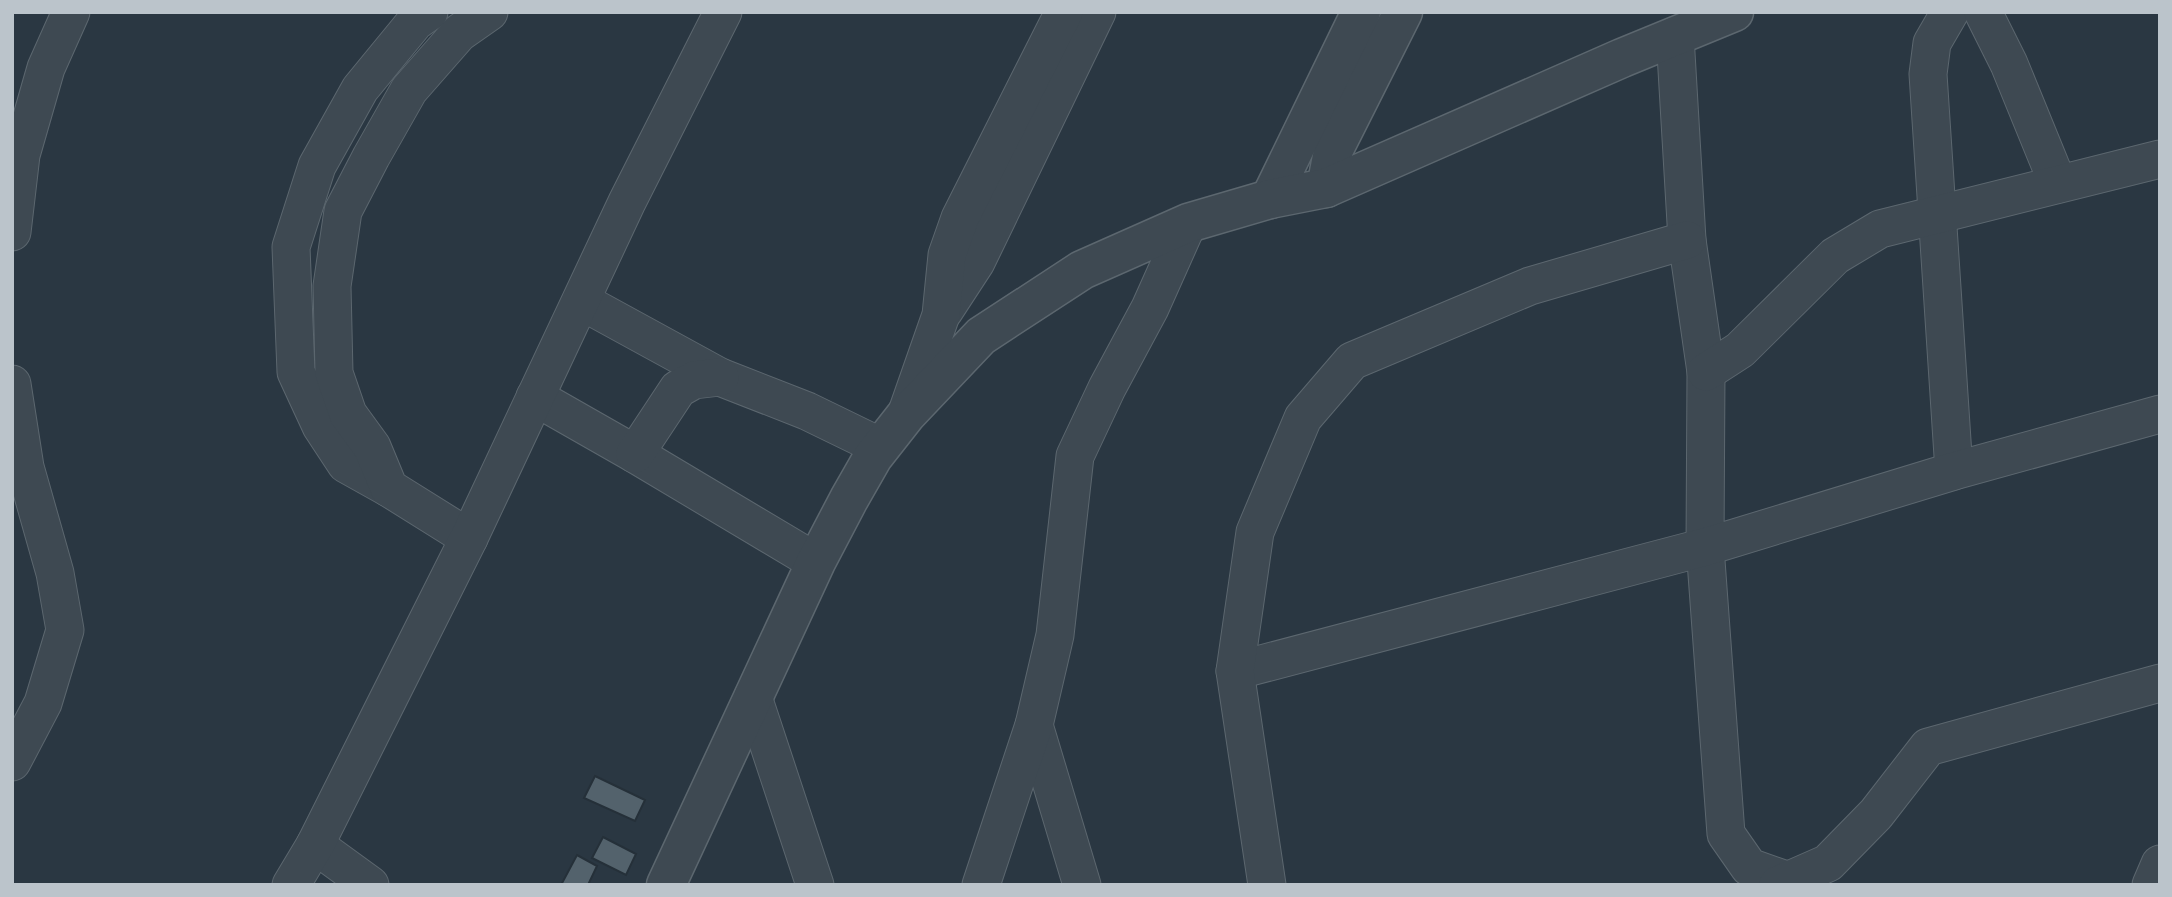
<svg xmlns="http://www.w3.org/2000/svg" width="2172" height="897" font-family="'Roboto Condensed',sans-serif">
<style>
.building{fill:#53626c;stroke:#253039;stroke-width:2}
.lines{fill:none;stroke-linecap:round;stroke-linejoin:round}
.minor-casing{stroke:#5c676f;stroke-width:39}
.tertiary-casing{stroke:#5c676f;stroke-width:41}
.minor{stroke:#3e4952;stroke-width:37}
.tertiary{stroke:#3e4952;stroke-width:38}
</style>
<rect width="100%" height="100%" fill="#2a3742"/>
<g class="building">
<path d="M 595,776 L 645,800 L 635,821 L 584,798 Z"/>
<path d="M 603,837 L 636,854 L 626,875 L 592,858 Z"/>
<path d="M 577,855 L 597,866 L 588,885 L 561,885 Z"/>
</g>
<g class="lines">
<g class="minor-casing">
<g id="minor">
<path d="M 1950,12 L 1932,43 L 1928,74 L 1954,471"/>
<path d="M 1983,12 L 2009,64 L 2058,184"/>
<path d="M 1675,36 L 1687,240 L 1706,372 L 1705,547 L 1726,834 L 1749,867 L 1786,880"/>
<path d="M 12,232 L 21,155 L 46,68 L 71,12"/>
<path d="M 581,301 L 720,377 L 807,411 L 881,447"/>
<path d="M 944,311 L 976,262 L 1097,12"/>
<path d="M 1706,372 L 1740,350 L 1835,256 L 1880,229 L 2160,159"/>
<path d="M 12,384 L 25,467 L 55,573 L 65,630 L 43,703 L 12,762"/>
<path d="M 535,397 L 635,454 L 816,562"/>
<path d="M 906,415 L 941,315 L 947,255 L 960,218 L 1064,12"/>
<path d="M 635,454 L 678,389 L 694,380 L 720,377"/>
<path d="M 389,488 L 346,464 L 321,426 L 296,372 L 291,247 L 317,166 L 360,89 L 415,22 L 429,12"/>
<path d="M 469,538 L 389,488 L 372,447 L 348,414 L 334,373 L 332,286 L 343,211 L 371,157 L 409,90 L 459,33 L 489,12"/>
<path d="M 1235,671 L 1705,547 L 1954,471 L 2160,414"/>
<path d="M 753,697 L 815,885"/>
<path d="M 1034,725 L 1082,885"/>
<path d="M 315,845 L 370,885"/>
<path d="M 291,885 L 315,845 L 469,538 L 627,202 L 723,12"/>
<path d="M 981,885 L 1034,725 L 1055,635 L 1075,456 L 1107,388 L 1150,308 L 1188,223"/>
<path d="M 1267,885 L 1235,671 L 1255,532 L 1303,418 L 1352,361 L 1530,286 L 1687,240"/>
<path d="M 1778,885 L 1828,863 L 1876,814 L 1928,747 L 2160,683"/>
<path d="M 2151,885 L 2160,864"/>
</g>
</g>
<g class="tertiary-casing">
<g id="tertiary">
<path d="M 1326,188 L 1333,151 L 1403,12"/>
<path d="M 1270,199 L 1361,12"/>
<path d="M 666,885 L 816,562 L 849,499 L 873,457 L 906,415 L 981,336 L 1082,270 L 1188,223 L 1270,199 L 1326,188 L 1622,58 L 1734,12"/>
</g>
</g>
<use href="#minor" class="minor"/>
<use href="#tertiary" class="tertiary"/>
</g>
<rect width="2172" height="897" fill="none" stroke="#bbc4cb" stroke-width="28"/>
</svg>
